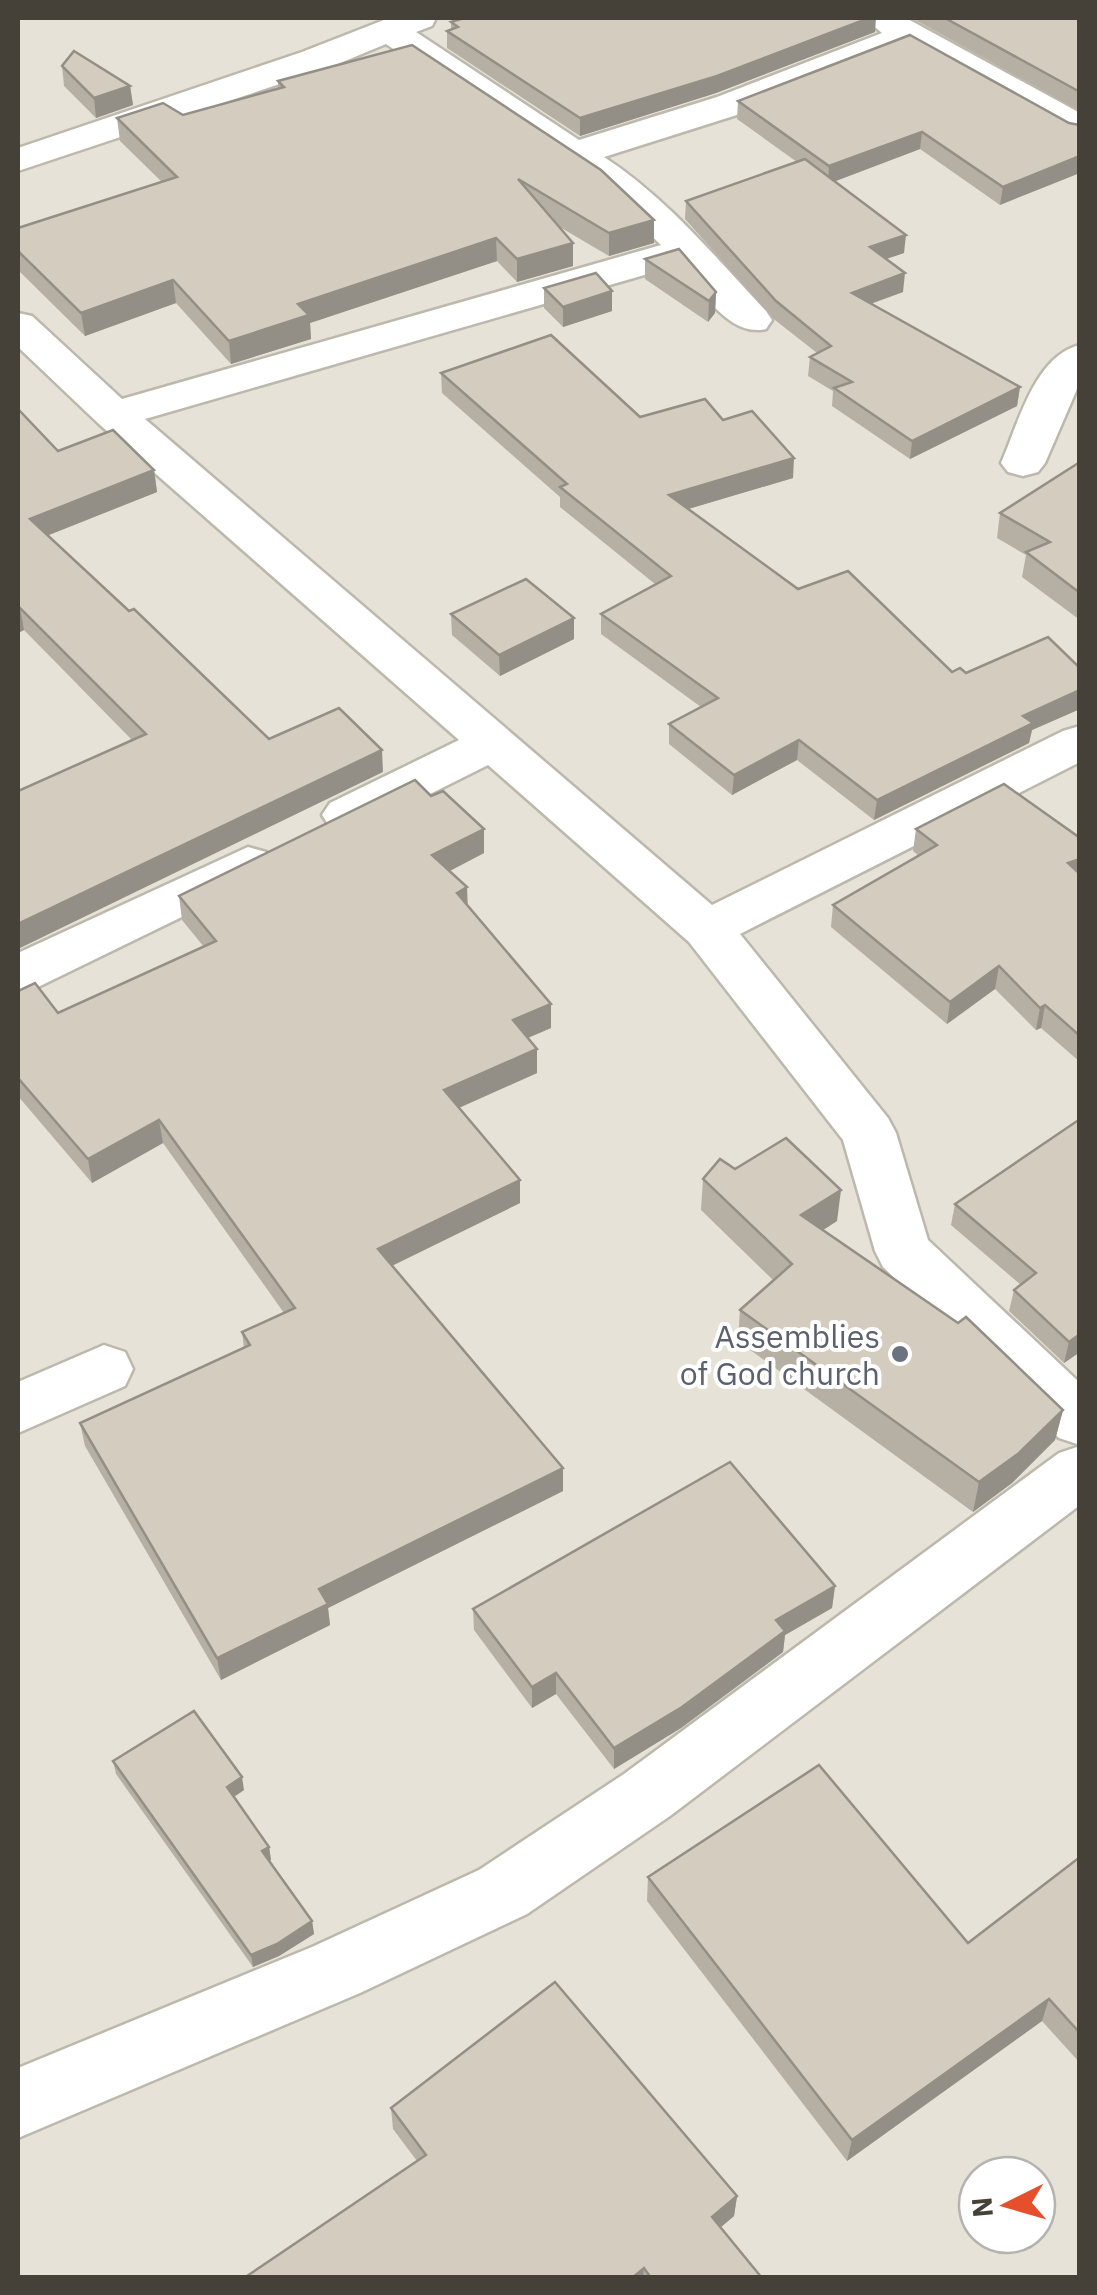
<svg xmlns="http://www.w3.org/2000/svg" width="1097" height="2295" font-family="'IBM Plex Sans',sans-serif">
<style>
.residential{fill:#e6e2d7;fill-rule:evenodd}
.lines{fill:none;stroke-linecap:round;stroke-linejoin:round}
.minor-casing{stroke:#bdb8ac;stroke-width:5}
.minor{fill:#fff;fill-rule:evenodd}
.wall{fill:#b5afa4}
.shaded-wall{fill:#948f86}
.building{fill:#d3ccbf;stroke:#948f86;stroke-width:2.5}
.worship-dot{fill:#6b7280;stroke:#fff;stroke-width:4}
.labels{text-anchor:middle;dominant-baseline:central;stroke-width:8;stroke-linejoin:round;paint-order:stroke}
.worship-label{font-size:32px;fill:#5b616d;stroke:#fff;text-anchor:end}
</style>
<rect width="100%" height="100%" fill="#f3f0e9"/>
<path class="residential" d="M 18,18 L 1079,18 L 1079,2277 L 18,2277 ZM 977,2175 L 1037,2175 L 1037,2235 L 977,2235 Z"/>
<g class="lines">
<g class="minor-casing">
<g id="minor">
<path d="M 389,18 L 436,18 L 432,26 L 416,32 L 579,140 L 717,97 L 882,33 L 864,18 L 906,18 L 1080,113 L 1080,140 L 1067,137 L 908,48 L 743,113 L 604,157 C 667,198 715,257 766,311 L 772,320 L 766,329 C 729,338 702,290 679,265 L 145,419 L 712,905 L 1063,731 L 1080,726 L 1080,762 L 740,934 L 888,1118 L 896,1133 L 928,1240 L 1080,1383 L 1080,1445 L 1059,1438 L 883,1267 L 875,1251 L 843,1140 L 689,942 L 488,765 L 364,827 L 347,832 L 330,827 L 322,815 L 330,803 L 459,740 L 99,424 L 18,347 L 18,313 L 32,316 L 122,399 L 661,245 L 603,190 L 386,44 L 328,68 L 18,171 L 18,148 L 302,52 Z"/>
<path d="M 1080,345 L 1080,382 L 1045,463 L 1038,472 L 1023,476 L 1008,472 L 1001,463 C 1018,425 1034,356 1080,345 Z"/>
<path d="M 248,847 L 266,852 L 273,864 L 266,876 L 36,988 L 18,993 L 18,953 Z"/>
<path d="M 104,1345 L 125,1352 L 133,1369 L 125,1386 L 18,1433 L 18,1382 Z"/>
<path d="M 1080,1446 L 1080,1505 L 670,1816 L 527,1914 L 360,1993 L 18,2138 L 18,2068 L 312,1947 L 479,1870 L 624,1774 L 1059,1453 Z"/>
</g>
</g>
<use href="#minor" class="minor"/>
</g>
<g class="wall">
<path d="M 912,18 L 1080,18 L 1080,111 Z"/>
<path d="M 451,22 L 875,32 L 716,93 L 580,136 L 447,48 L 447,31 L 451,30 Z"/>
<path d="M 412,45 L 654,243 L 609,256 L 558,226 L 573,266 L 517,282 L 497,261 L 310,323 L 311,339 L 231,364 L 176,303 L 85,336 L 18,270 L 18,228 L 162,182 L 120,141 L 117,118 L 183,115 L 278,88 L 278,81 Z"/>
<path d="M 62,66 L 130,86 L 133,105 L 96,118 L 64,86 Z"/>
<path d="M 738,101 L 1069,123 L 1000,205 L 920,149 L 835,181 L 904,253 L 886,259 L 903,292 L 871,304 L 1020,387 L 1017,406 L 910,459 L 832,406 L 833,391 L 808,376 L 810,357 L 817,353 L 775,320 L 685,219 L 686,201 L 797,162 L 737,119 Z"/>
<path d="M 645,259 L 716,292 L 715,313 L 708,322 L 645,279 Z"/>
<path d="M 544,288 L 612,291 L 612,311 L 563,327 L 544,308 Z"/>
<path d="M 441,373 L 640,417 L 723,420 L 793,478 L 688,509 L 798,589 L 952,672 L 966,673 L 1080,668 L 1080,709 L 1032,730 L 1029,743 L 874,820 L 797,760 L 732,795 L 669,744 L 669,724 L 701,707 L 601,634 L 601,614 L 655,584 L 560,507 L 560,497 L 442,393 Z"/>
<path d="M 18,409 L 58,451 L 154,470 L 157,492 L 48,535 L 269,739 L 383,772 L 132,740 L 24,630 L 18,633 Z"/>
<path d="M 1080,462 L 1080,620 L 1022,577 L 1026,555 L 997,538 L 1000,513 Z"/>
<path d="M 451,614 L 574,639 L 500,676 L 452,635 Z"/>
<path d="M 431,796 L 484,829 L 484,853 L 450,871 L 468,905 L 551,1004 L 551,1028 L 528,1038 L 537,1049 L 537,1073 L 459,1108 L 520,1203 L 392,1266 L 563,1468 L 563,1491 L 328,1608 L 330,1625 L 221,1680 L 85,1446 L 80,1423 L 244,1348 L 242,1332 L 284,1313 L 163,1143 L 92,1183 L 18,1096 L 18,991 L 58,1013 L 204,947 L 182,920 L 179,896 Z"/>
<path d="M 916,829 L 1080,838 L 1080,1062 L 1041,1028 L 1036,1030 L 995,989 L 947,1024 L 831,927 L 833,905 L 919,856 L 913,851 Z"/>
<path d="M 1080,1119 L 1080,1352 L 1064,1363 L 1009,1311 L 1014,1290 L 1021,1285 L 951,1225 L 955,1204 Z"/>
<path d="M 735,1169 L 837,1221 L 823,1230 L 1063,1410 L 1055,1440 L 1012,1483 L 973,1512 L 738,1341 L 740,1310 L 774,1281 L 701,1210 L 703,1179 Z"/>
<path d="M 835,1586 L 832,1608 L 785,1635 L 783,1652 L 681,1728 L 614,1769 L 556,1694 L 532,1708 L 474,1630 L 473,1609 Z"/>
<path d="M 113,1761 L 244,1790 L 234,1797 L 269,1847 L 271,1860 L 269,1861 L 312,1921 L 314,1934 L 279,1956 L 253,1967 L 116,1774 Z"/>
<path d="M 1080,1857 L 1080,2063 L 1042,2021 L 847,2161 L 647,1901 L 648,1877 L 968,1943 Z"/>
<path d="M 391,2108 L 737,2196 L 734,2216 L 720,2228 L 762,2278 L 244,2278 L 417,2161 L 393,2129 Z"/>
</g>
<g class="shaded-wall">
<path d="M 869,18 L 876,18 L 875,32 L 716,93 L 580,136 L 580,118 Z"/>
<path d="M 130,86 L 133,105 L 96,118 L 94,98 Z"/>
<path d="M 922,132 L 920,149 L 828,184 L 829,166 Z"/>
<path d="M 1080,156 L 1080,173 L 1000,205 L 1003,187 Z"/>
<path d="M 654,220 L 654,243 L 609,256 L 609,233 Z"/>
<path d="M 906,235 L 904,253 L 868,265 L 870,247 Z"/>
<path d="M 496,238 L 497,261 L 310,323 L 311,339 L 231,364 L 229,341 L 298,304 Z"/>
<path d="M 573,243 L 573,266 L 517,282 L 517,259 Z"/>
<path d="M 905,273 L 903,292 L 850,311 L 852,293 Z"/>
<path d="M 173,280 L 176,303 L 85,336 L 81,313 Z"/>
<path d="M 612,291 L 612,311 L 563,327 L 563,307 Z"/>
<path d="M 716,292 L 715,313 L 708,322 L 709,301 Z"/>
<path d="M 1020,387 L 1017,406 L 910,459 L 912,441 Z"/>
<path d="M 794,458 L 793,478 L 668,515 L 669,495 Z"/>
<path d="M 154,470 L 157,492 L 34,541 L 30,519 Z"/>
<path d="M 20,608 L 24,630 L 18,633 L 18,609 Z"/>
<path d="M 574,618 L 574,639 L 500,676 L 499,655 Z"/>
<path d="M 1080,690 L 1080,709 L 1032,730 L 1029,743 L 874,820 L 877,800 L 1023,716 Z"/>
<path d="M 799,740 L 797,760 L 732,795 L 734,775 Z"/>
<path d="M 382,750 L 383,772 L 18,949 L 18,924 Z"/>
<path d="M 484,829 L 484,853 L 434,879 L 432,855 Z"/>
<path d="M 1080,859 L 1080,879 L 1068,863 Z"/>
<path d="M 467,887 L 468,911 L 457,893 Z"/>
<path d="M 999,966 L 995,989 L 947,1024 L 950,1002 Z"/>
<path d="M 551,1004 L 551,1028 L 513,1044 L 513,1020 Z"/>
<path d="M 1045,1005 L 1041,1028 L 1036,1030 L 1040,1008 Z"/>
<path d="M 537,1049 L 537,1073 L 445,1114 L 444,1090 Z"/>
<path d="M 159,1120 L 163,1143 L 92,1183 L 88,1159 Z"/>
<path d="M 520,1180 L 520,1203 L 379,1272 L 378,1249 Z"/>
<path d="M 841,1190 L 837,1221 L 798,1246 L 801,1215 Z"/>
<path d="M 1080,1334 L 1080,1352 L 1064,1363 L 1069,1342 Z"/>
<path d="M 1063,1410 L 1055,1440 L 1012,1483 L 973,1512 L 979,1482 Z"/>
<path d="M 563,1468 L 563,1491 L 328,1608 L 330,1625 L 221,1680 L 217,1658 L 319,1589 Z"/>
<path d="M 835,1586 L 832,1608 L 785,1635 L 783,1652 L 681,1728 L 614,1769 L 614,1748 L 776,1620 Z"/>
<path d="M 556,1673 L 556,1694 L 532,1708 L 532,1687 Z"/>
<path d="M 242,1777 L 244,1790 L 229,1800 L 227,1787 Z"/>
<path d="M 269,1847 L 271,1860 L 264,1864 L 262,1851 Z"/>
<path d="M 312,1921 L 314,1934 L 279,1956 L 253,1967 L 251,1955 Z"/>
<path d="M 1049,1999 L 1042,2021 L 847,2161 L 852,2140 Z"/>
<path d="M 737,2196 L 734,2216 L 709,2237 L 712,2217 Z"/>
<path d="M 644,2268 L 643,2278 L 632,2278 Z"/>
</g>
<g class="building">
<path d="M 464,18 L 869,18 L 717,76 L 580,118 L 447,31 L 458,27 L 451,22 Z"/>
<path d="M 945,18 L 1080,18 L 1080,92 Z"/>
<path d="M 910,35 L 1069,123 L 1080,125 L 1080,156 L 1003,187 L 922,132 L 829,166 L 738,101 Z"/>
<path d="M 412,45 L 601,170 L 654,220 L 609,233 L 518,179 L 573,243 L 517,259 L 496,238 L 298,304 L 309,315 L 229,341 L 173,280 L 81,313 L 18,251 L 18,228 L 177,177 L 117,118 L 163,103 L 183,115 L 284,87 L 278,81 Z"/>
<path d="M 74,51 L 130,86 L 94,98 L 62,66 Z"/>
<path d="M 805,159 L 906,235 L 870,247 L 905,273 L 852,293 L 1020,387 L 912,441 L 834,388 L 852,382 L 810,357 L 831,346 L 776,301 L 686,201 Z"/>
<path d="M 679,249 L 716,292 L 709,301 L 645,259 Z"/>
<path d="M 596,273 L 612,291 L 563,307 L 544,288 Z"/>
<path d="M 551,335 L 640,417 L 705,399 L 723,420 L 752,411 L 794,458 L 669,495 L 798,589 L 848,571 L 952,672 L 960,668 L 966,673 L 1048,637 L 1080,668 L 1080,690 L 1023,716 L 1033,723 L 877,800 L 799,740 L 734,775 L 669,724 L 718,698 L 601,614 L 671,576 L 560,487 L 567,484 L 441,373 Z"/>
<path d="M 18,409 L 58,451 L 113,430 L 154,470 L 30,519 L 129,611 L 134,609 L 269,739 L 339,708 L 382,750 L 18,924 L 18,791 L 146,734 L 20,608 L 18,609 Z"/>
<path d="M 1080,462 L 1080,593 L 1026,552 L 1050,542 L 1000,513 Z"/>
<path d="M 526,579 L 574,618 L 499,655 L 451,614 Z"/>
<path d="M 415,780 L 431,796 L 443,791 L 484,829 L 432,855 L 467,887 L 457,893 L 551,1004 L 513,1020 L 537,1049 L 444,1090 L 520,1180 L 378,1249 L 563,1468 L 319,1589 L 328,1604 L 217,1658 L 80,1423 L 250,1345 L 242,1332 L 295,1308 L 159,1120 L 88,1159 L 18,1078 L 18,991 L 35,983 L 58,1013 L 216,941 L 179,896 Z"/>
<path d="M 1004,784 L 1080,838 L 1080,859 L 1068,863 L 1080,874 L 1080,1036 L 1045,1005 L 1040,1008 L 999,966 L 950,1002 L 833,905 L 937,845 L 916,829 Z"/>
<path d="M 1080,1119 L 1080,1334 L 1069,1342 L 1014,1290 L 1036,1273 L 955,1204 Z"/>
<path d="M 786,1138 L 841,1190 L 801,1215 L 958,1323 L 966,1317 L 1063,1410 L 1019,1453 L 979,1482 L 740,1310 L 792,1264 L 703,1179 L 720,1159 L 735,1169 Z"/>
<path d="M 730,1462 L 835,1586 L 776,1620 L 785,1631 L 682,1707 L 614,1748 L 556,1673 L 532,1687 L 473,1609 Z"/>
<path d="M 194,1711 L 242,1777 L 227,1787 L 269,1847 L 262,1851 L 312,1921 L 277,1944 L 251,1955 L 113,1761 Z"/>
<path d="M 819,1765 L 968,1943 L 1080,1857 L 1080,2033 L 1049,1999 L 852,2140 L 648,1877 Z"/>
<path d="M 555,1982 L 737,2196 L 712,2217 L 762,2278 L 651,2278 L 644,2268 L 632,2278 L 244,2278 L 426,2155 L 391,2108 Z"/>
</g>
<circle class="worship-dot" cx="900" cy="1354" r="10"/>
<g class="labels">
<g class="worship-label">
<text x="880" y="1336">Assemblies<tspan x="880" dy="37">of God church</tspan></text>
</g>
</g>
<rect width="1097" height="2295" fill="none" stroke="#464138" stroke-width="40"/>
<g transform="translate(1007 2205) rotate(265)"><circle r="48" fill="#ffffff" stroke="#b5b3af" stroke-width="2.5"/>
<path d="M0-8L18 38L0 25L-18 38Z" fill="#e64f2c"/>
<text y="-15" font-size="28" font-weight="bold" text-anchor="middle" fill="#464138">N</text>
</g>
</svg>
